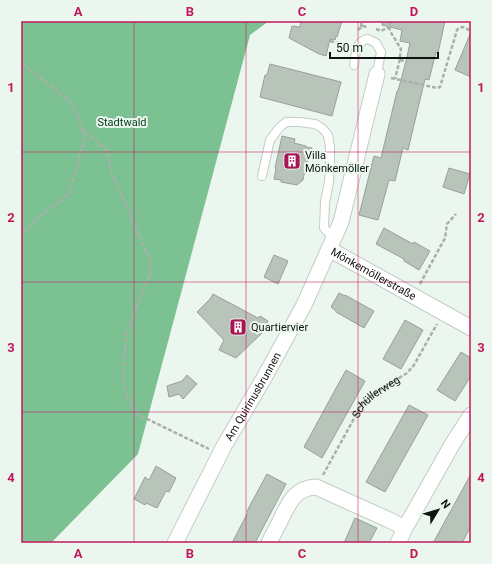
<svg xmlns="http://www.w3.org/2000/svg" width="492" height="564" font-family="Roboto,sans-serif">
<style>
.forest{fill:#7cc191}
.building{fill:#b8c3ba;stroke:#96a098}
.lines{fill:none;stroke-linecap:round;stroke-linejoin:round}
.service-casing{stroke:#c2cdc4;stroke-width:10}
.minor-casing{stroke:#c2cdc4;stroke-width:17}
.path{stroke:#a7b0a9;stroke-width:2.5;stroke-dasharray:4 2;stroke-linecap:butt}
.service{stroke:#fff;stroke-width:8}
.minor{stroke:#fff;stroke-width:15}
.grid{fill:none;stroke:#c2185b;stroke-width:1;stroke-opacity:0.55}
.labels{text-anchor:middle;dominant-baseline:central;stroke-width:4;stroke-linejoin:round;paint-order:stroke}
.park-label{font-size:11px;fill:#003819;stroke:#ebf7ee}
.poi-label{font-size:11px;fill:#0f1310;stroke:#ebf7ee;text-anchor:start}
.street-label{font-size:11px;fill:#0f1310;stroke:#ebf7ee}
.neatline{fill:none;stroke:#c2185b;stroke-width:1.5}
.grid-label{font-size:13px;text-anchor:middle;font-weight:bold;fill:#c2185b}
</style>
<rect width="100%" height="100%" fill="#ebf7ee"/>
<path class="forest" d="M 21,21 L 269,21 L 250,35 L 138,454 L 51,543 L 21,543 Z"/>
<g class="building">
<path d="M 301,21 L 342,21 L 337,37 L 336,36 L 335,40 L 330,39 L 326,56 L 319,54 L 289,38 L 292,26 L 300,27 Z"/>
<path d="M 382,21 L 445,21 L 438,53 L 436,52 L 429,80 L 425,79 L 408,150 L 403,148 L 395,181 L 389,180 L 378,220 L 359,215 L 374,156 L 381,158 L 397,91 L 398,91 L 406,61 L 410,43 L 400,41 L 402,30 L 382,25 Z"/>
<path d="M 471,32 L 471,77 L 455,70 Z"/>
<path d="M 270,64 L 341,82 L 332,116 L 260,97 L 265,75 L 267,75 Z"/>
<path d="M 282,136 L 295,139 L 294,143 L 306,146 L 306,147 L 312,148 L 309,161 L 307,161 L 303,180 L 297,185 L 281,182 L 281,180 L 274,179 L 276,169 L 275,168 Z"/>
<path d="M 449,168 L 470,174 L 464,194 L 443,187 Z"/>
<path d="M 384,228 L 413,244 L 414,242 L 430,251 L 419,270 L 404,261 L 404,259 L 376,244 Z"/>
<path d="M 274,255 L 288,261 L 278,284 L 264,277 Z"/>
<path d="M 339,293 L 345,296 L 345,295 L 374,311 L 364,328 L 336,312 L 336,311 L 331,307 Z"/>
<path d="M 213,294 L 258,318 L 260,316 L 268,321 L 262,333 L 236,358 L 219,350 L 224,340 L 197,312 L 210,299 Z"/>
<path d="M 405,320 L 423,330 L 401,369 L 383,359 Z"/>
<path d="M 461,352 L 471,358 L 471,376 L 455,401 L 437,390 Z"/>
<path d="M 346,370 L 365,381 L 322,458 L 304,447 Z"/>
<path d="M 187,375 L 197,384 L 183,399 L 179,394 L 169,397 L 167,386 L 182,381 Z"/>
<path d="M 409,405 L 428,415 L 385,492 L 366,482 Z"/>
<path d="M 156,466 L 176,478 L 169,492 L 166,491 L 157,508 L 146,503 L 145,505 L 134,499 L 145,477 L 149,480 Z"/>
<path d="M 267,474 L 286,484 L 255,543 L 232,543 L 248,512 L 247,511 Z"/>
<path d="M 471,474 L 471,526 L 462,543 L 433,543 Z"/>
<path d="M 355,518 L 377,528 L 369,543 L 344,543 Z"/>
</g>
<g class="lines">
<g class="service-casing">
<g id="service">
<path d="M 354,65 C 356,54 355,41 368,39 L 376,43 L 381,52 L 377,74"/>
<path d="M 262,176 L 270,140 L 279,128 L 286,122 L 300,122 L 315,124 L 322,128 L 328,135 L 330,147 L 330,164 L 329,182 L 325,202 L 324,228 L 334,239"/>
</g>
</g>
<g class="minor-casing">
<g id="minor">
<path id="s2" d="M 329,249 L 471,328"/>
<path id="s3" d="M 175,543 L 224,446 L 264,378 L 304,305 L 341,222 L 377,74"/>
<path d="M 269,543 C 273,534 278,526 282,517 C 290,501 296,488 316,487 L 387,519 L 405,528"/>
<path d="M 398,543 L 405,528 L 453,443 L 471,415"/>
</g>
</g>
<g class="path">
<path d="M 391,21 L 389,27 L 390,31 L 401,49 L 399,63 L 395,79"/>
<path d="M 21,24 L 22,21"/>
<path d="M 361,27 L 362,21"/>
<path d="M 376,29 L 381,31 L 389,27"/>
<path d="M 358,30 L 363,26 L 367,27"/>
<path d="M 330,41 L 347,45"/>
<path d="M 400,60 L 406,61"/>
<path d="M 21,63 L 69,100 L 78,117 L 85,138 L 69,194 L 35,220 L 21,236"/>
<path d="M 391,78 L 437,88 L 440,87 L 457,30 L 459,28 L 463,27 L 471,31"/>
<path d="M 82,128 L 107,151 L 111,171 L 150,260 L 150,274 L 126,334 L 123,377 L 127,397 L 137,414 L 209,449"/>
<path d="M 420,284 L 445,238 L 447,224 L 456,214"/>
<path id="s1" d="M 323,475 L 362,404 L 372,395 L 407,373 L 414,365 L 437,324"/>
</g>
<use href="#service" class="service"/>
<use href="#minor" class="minor"/>
</g>
<path class="grid" d="M 134,21 L 134,543M 246,21 L 246,543M 358,21 L 358,543M 21,152 L 471,152M 21,282 L 471,282M 21,412 L 471,412"/>
<defs>
<g id="building-square" transform="scale(0.9)"><rect x="-9" y="-9" width="18" height="18" rx="4" fill="#a71654" stroke="#ebf7ee"/><path d="M-4-6H4V6H1V3H-1V6H-4ZM-2.5-4.3h1.7v1.8h-1.7ZM.8-4.3h1.7v1.8H.8ZM-2.5-1h1.7V.8h-1.7ZM.8-1h1.7V.8H.8Z" fill="#fff"/></g>
</defs>
<g fill-rule="evenodd">
<use href="#building-square" x="292" y="161"/>
<use href="#building-square" x="238" y="327"/>
</g>
<g class="labels">
<g class="park-label">
<text x="122" y="122">Stadtwald</text>
</g>
<g class="poi-label">
<text x="305" y="155">Villa<tspan x="305" dy="13">Mönkemöller</tspan></text>
<text x="251" y="327">Quartiervier</text>
</g>
<g class="street-label">
<text stroke="none"><textPath href="#s2" startOffset="51">Mönkemöllerstraße</textPath></text>
<text stroke="none"><textPath href="#s3" startOffset="166">Am Quirinusbrunnen</textPath></text>
<text stroke="none"><textPath href="#s1" startOffset="96">Schüllerweg</textPath></text>
</g>
</g>
<rect width="492" height="564" fill="none" stroke="#ebf7ee" stroke-width="44"/>
<g transform="translate(438 510) rotate(52)" stroke="#ebf7ee" stroke-width="3" paint-order="stroke">
<path d="M0-3L7 15L0 10L-7 15Z" fill="#0f1310"/>
<text y="-6" font-size="11" font-weight="bold" text-anchor="middle" fill="#0f1310">N</text>
</g>
<path d="M330 52v6h108v-6" fill="none" stroke="#0f1310" stroke-width="2"/>
<text x="336" y="52" font-size="12" fill="#0f1310" stroke="#ebf7ee" stroke-width="3" paint-order="stroke">50 m</text>
<rect x="22" y="22" width="448" height="520" class="neatline"/>
<g class="grid-label">
<text x="78" y="16">A</text>
<text x="190" y="16">B</text>
<text x="302" y="16">C</text>
<text x="414" y="16">D</text>
<text x="11" y="92">1</text>
<text x="481" y="92">1</text>
<text x="11" y="222">2</text>
<text x="481" y="222">2</text>
<text x="11" y="352">3</text>
<text x="481" y="352">3</text>
<text x="11" y="482">4</text>
<text x="481" y="482">4</text>
<text x="78" y="558">A</text>
<text x="190" y="558">B</text>
<text x="302" y="558">C</text>
<text x="414" y="558">D</text>
</g>
</svg>
